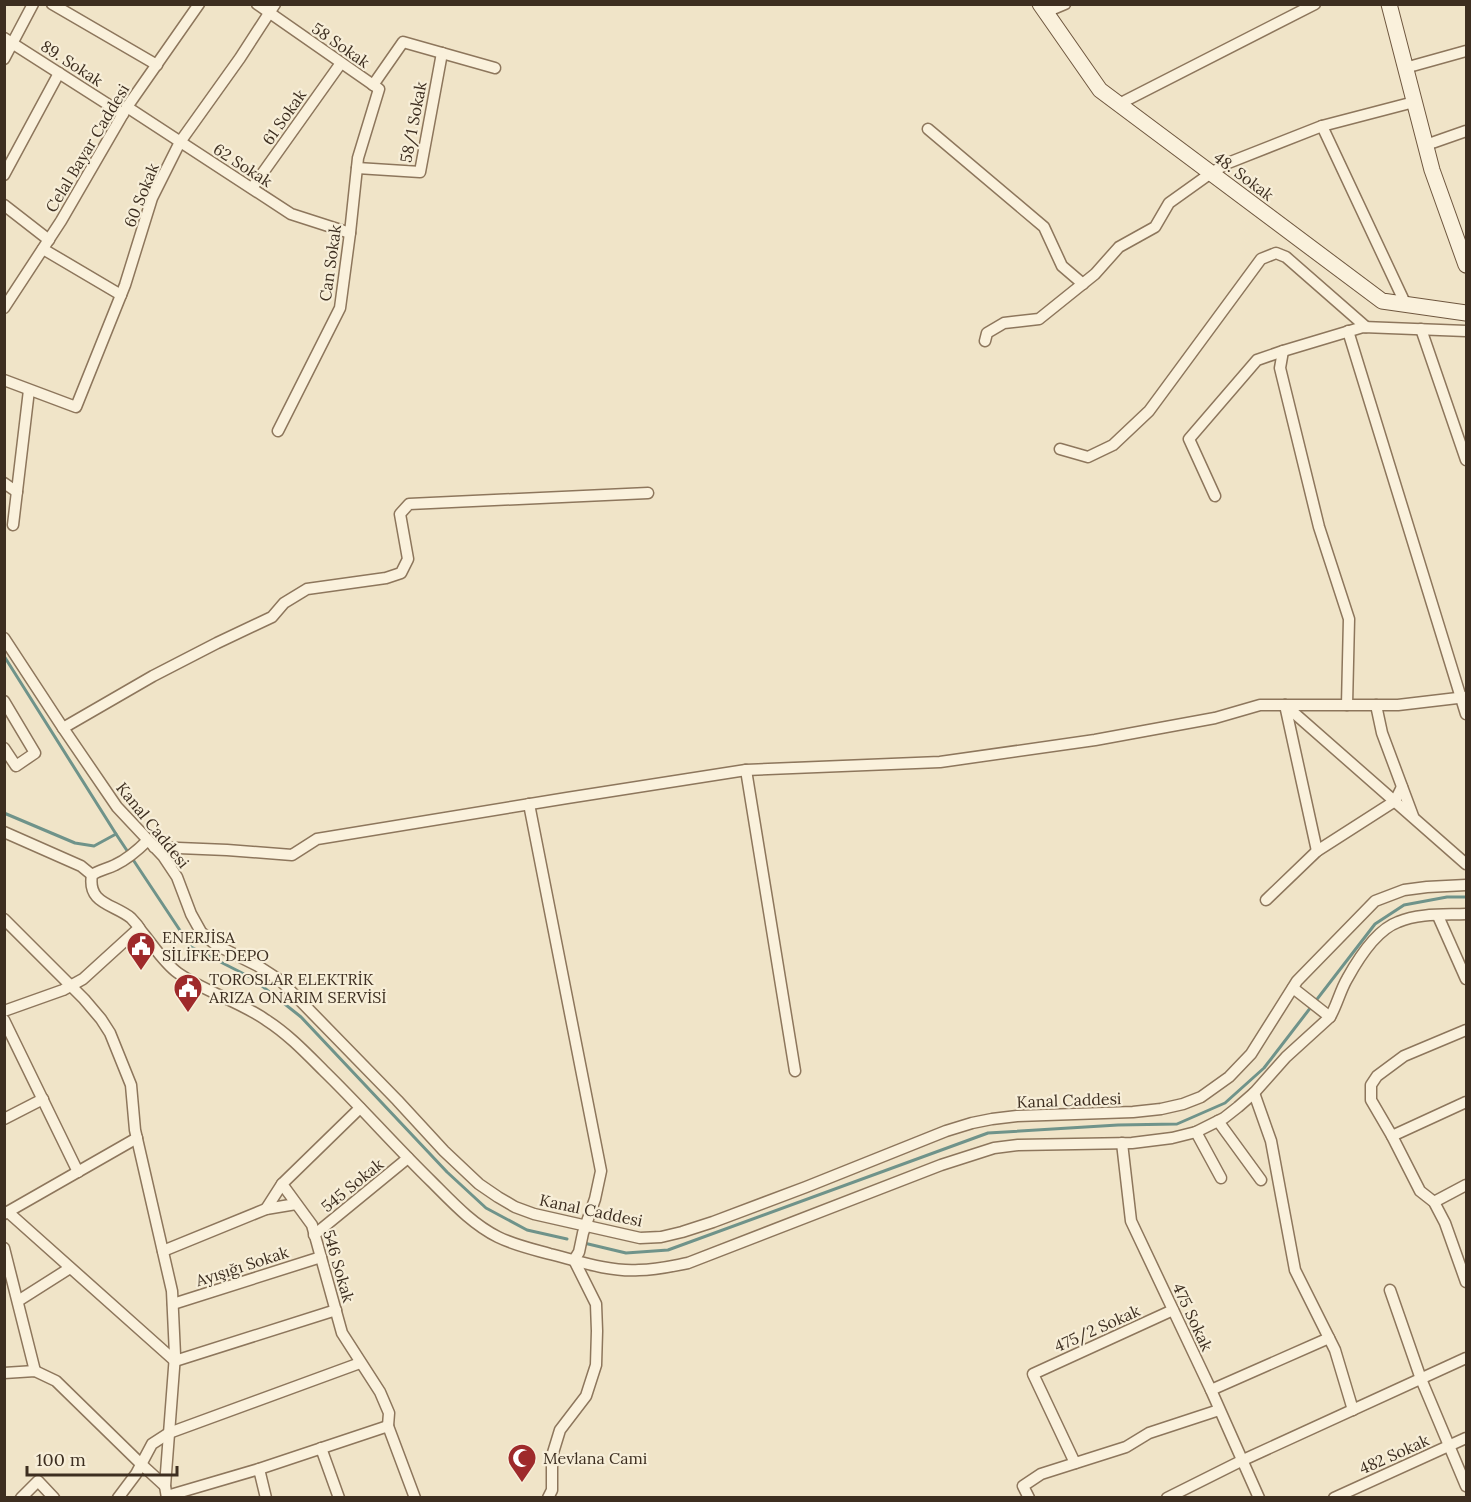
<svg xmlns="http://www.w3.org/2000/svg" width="1471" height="1502" font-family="Lora,serif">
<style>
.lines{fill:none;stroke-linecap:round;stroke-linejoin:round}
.stream{stroke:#6f938a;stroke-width:3}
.street-casing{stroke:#8d765c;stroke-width:13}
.secondary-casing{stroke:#6f573f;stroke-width:17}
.street{stroke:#faf1dc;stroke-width:10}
.secondary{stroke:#faf1dc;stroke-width:15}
.labels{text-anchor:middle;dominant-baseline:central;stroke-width:4.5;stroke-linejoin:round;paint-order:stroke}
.street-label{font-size:16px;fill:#3d2e20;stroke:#f7eed8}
.poi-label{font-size:16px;fill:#3d2e20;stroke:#f7eed8;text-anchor:start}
</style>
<rect width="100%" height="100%" fill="#f0e4c8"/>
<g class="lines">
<g class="stream">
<path d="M 4,656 L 116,834 L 191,947 L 252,978 L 301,1017 L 447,1172 L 486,1208 L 527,1230 L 567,1239"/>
<path d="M 4,813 L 75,843 L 94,846 L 116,834"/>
<path d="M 584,1243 L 626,1253 L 668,1250 L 988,1133 L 1118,1125 L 1177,1124 L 1225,1103 L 1264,1068 L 1375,924 L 1404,905 L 1447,897 L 1466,897"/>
</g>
<g class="street-casing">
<g id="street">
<path d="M 52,4 L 157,65"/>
<path d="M 257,4 L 379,89 L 358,158 L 350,233 L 340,308 L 278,431"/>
<path d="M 1046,12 L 1065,4"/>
<path d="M 4,38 L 123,114"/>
<path d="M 4,59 L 33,4"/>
<path d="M 1405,68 L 1466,51"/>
<path d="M 373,85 L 403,42 L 495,68"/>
<path d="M 1119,104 L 1315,4"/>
<path d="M 127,107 L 291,214 L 350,233"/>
<path d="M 1322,126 L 1406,305"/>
<path d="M 928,129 L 1044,227 L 1062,266 L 1083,284"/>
<path d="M 1426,145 L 1466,131"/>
<path d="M 357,168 L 420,172 L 442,53"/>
<path d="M 4,175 L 59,73"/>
<path d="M 252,188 L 341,63"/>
<path d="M 4,205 L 49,240"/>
<path d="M 43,249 L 121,295"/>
<path d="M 4,308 L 61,221 L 127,107 L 199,4"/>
<path d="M 1421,329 L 1466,460"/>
<path d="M 1348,331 L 1466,714"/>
<path d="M 985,341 L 987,333 L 1004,323 L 1039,319 L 1095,274 L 1119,247 L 1155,227 L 1169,203 L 1211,173 L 1228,163 L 1322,126 L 1414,102"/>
<path d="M 1283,351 L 1280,368 L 1319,527 L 1349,619 L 1347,705"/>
<path d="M 4,380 L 76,407 L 125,285 L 152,198 L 180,142 L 240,58 L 275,4"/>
<path d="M 1060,449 L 1088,457 L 1113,445 L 1149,411 L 1261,259 L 1276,253 L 1286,257 L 1366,327"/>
<path d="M 4,483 L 17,492"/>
<path d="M 1215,496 L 1189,439 L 1257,360 L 1283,351 L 1363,327 L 1466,331"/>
<path d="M 13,525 L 29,390"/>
<path d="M 4,638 L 63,728 L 117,807 L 163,856 L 177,877 L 191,914 L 201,932 L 216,945 L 258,966 L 281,981 L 397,1100 L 444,1151 L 479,1184 L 498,1197 L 515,1207 L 534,1214 L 640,1238 L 661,1237 L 682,1232 L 713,1222 L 806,1187 L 946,1131 L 972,1123 L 992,1119 L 1017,1116 L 1133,1112 L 1161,1109 L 1183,1104 L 1201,1097 L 1229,1077 L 1251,1054 L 1297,981 L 1375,901 L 1404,890 L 1427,887 L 1466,885"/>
<path d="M 4,701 L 35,753 L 16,766 L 4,748"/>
<path d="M 1285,705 L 1466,864"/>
<path d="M 1285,705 L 1317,851"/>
<path d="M 1376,705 L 1382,733 L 1413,816"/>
<path d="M 63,728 L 153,676 L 217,643 L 272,617 L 284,603 L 307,589 L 386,578 L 401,573 L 408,559 L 400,514 L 409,504 L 648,493"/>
<path d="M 746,770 L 795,1071"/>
<path d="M 529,804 L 601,1171 L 595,1199 L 583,1233 L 579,1252 L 574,1260 L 596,1304 L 597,1331 L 596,1365 L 586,1396 L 560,1430 L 552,1456 L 552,1490 L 548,1498"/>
<path d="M 4,832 L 81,866 L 92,875"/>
<path d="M 148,840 C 138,850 128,859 115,865 C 107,869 99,870 92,875 C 87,904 114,904 131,918 C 135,922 139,927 142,932 C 153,945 164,963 178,973 C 205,992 239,1001 266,1020 C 288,1034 306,1053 324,1071 C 361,1107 395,1146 432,1182 C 452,1202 472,1224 498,1237 C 514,1245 532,1249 550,1254 C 578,1261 609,1272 639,1270 C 656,1270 672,1266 688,1263 L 941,1165 L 994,1148 L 1018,1145 L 1132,1143 L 1172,1138 L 1196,1132 L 1224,1118 L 1238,1107 L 1254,1093 L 1286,1057 L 1330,1017 C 1337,1005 1340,991 1347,979 C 1358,959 1376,930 1398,922 C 1419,913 1445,915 1466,914"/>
<path d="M 154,847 L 227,850 L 292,855 L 317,839 L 567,798 L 746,770 L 940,762 L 1095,740 L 1215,718 L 1260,705 L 1398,705 L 1466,697"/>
<path d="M 1266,900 L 1317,851 L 1395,801 L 1402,787"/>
<path d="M 1438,916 L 1466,979"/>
<path d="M 4,919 L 84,999 L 101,1019 L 110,1033 L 131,1085 L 135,1130 L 172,1291 L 175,1355 L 165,1486 L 167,1498"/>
<path d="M 1293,988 L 1330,1017"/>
<path d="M 4,1011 L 63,990 L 83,979 L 139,928"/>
<path d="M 4,1020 L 78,1172"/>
<path d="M 1466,1030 L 1404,1056 L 1377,1076 L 1371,1085 L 1371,1100 L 1392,1136 L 1420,1191 L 1434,1202 L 1445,1223 L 1466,1282"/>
<path d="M 1254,1093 L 1271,1141 L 1295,1270 L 1335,1350 L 1353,1410"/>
<path d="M 360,1108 L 282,1184 L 312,1225 L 342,1333 L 380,1392 L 389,1413 L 388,1426"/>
<path d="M 4,1119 L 43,1099"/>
<path d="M 1218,1121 L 1261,1180"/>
<path d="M 1196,1132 L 1221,1178"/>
<path d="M 1392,1136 L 1466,1102"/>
<path d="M 1122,1143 L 1131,1221 L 1211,1390 L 1259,1498"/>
<path d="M 1434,1202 L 1466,1185"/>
<path d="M 266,1209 L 282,1184"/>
<path d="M 8,1212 L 175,1361 L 336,1310"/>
<path d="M 4,1214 L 137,1138"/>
<path d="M 314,1235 L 408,1158"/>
<path d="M 4,1248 L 35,1371"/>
<path d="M 163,1251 L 266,1209 L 296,1204"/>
<path d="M 1390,1290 L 1421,1379 L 1466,1486"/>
<path d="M 18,1301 L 70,1268"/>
<path d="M 173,1304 L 321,1257"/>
<path d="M 4,1373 L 35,1371 L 56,1381 L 141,1464 L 165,1486"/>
<path d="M 1211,1390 L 1329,1338"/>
<path d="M 321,1448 L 339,1498"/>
<path d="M 1075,1463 L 1033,1374 L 1173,1310"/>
<path d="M 259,1469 L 388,1426 L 415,1498"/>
<path d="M 167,1496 L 259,1469 L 266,1498"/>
<path d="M 21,1498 L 38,1481 L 54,1498"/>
<path d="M 118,1498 L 136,1474 L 152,1444 L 169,1433 L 360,1363"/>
<path d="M 1029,1498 L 1023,1486 L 1041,1474 L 1126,1447 L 1149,1433 L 1219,1410"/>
<path d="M 1167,1498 L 1241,1461 L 1466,1358"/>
<path d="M 1334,1498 L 1466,1438"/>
</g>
</g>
<g class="secondary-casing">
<g id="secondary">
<path d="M 1040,4 L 1100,90 L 1382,301 L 1466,313"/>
<path d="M 1389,4 L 1432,170 L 1466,265"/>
</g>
</g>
<use href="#street" class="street"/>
<use href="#secondary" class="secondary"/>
</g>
<defs>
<g id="civic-pin" transform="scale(1.5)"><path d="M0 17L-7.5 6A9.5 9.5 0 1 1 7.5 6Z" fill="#9e2a2b" stroke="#f7eed8"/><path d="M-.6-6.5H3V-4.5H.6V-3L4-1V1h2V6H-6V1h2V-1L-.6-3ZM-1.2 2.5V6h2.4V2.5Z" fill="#fff"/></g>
<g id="mosque-pin" transform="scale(1.5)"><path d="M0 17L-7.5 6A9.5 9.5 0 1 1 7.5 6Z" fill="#9e2a2b" stroke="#f7eed8"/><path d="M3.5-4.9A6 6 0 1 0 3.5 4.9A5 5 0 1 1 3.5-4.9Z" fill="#fff"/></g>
</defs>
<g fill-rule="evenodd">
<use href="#civic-pin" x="141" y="946"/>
<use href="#civic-pin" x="188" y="988"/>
<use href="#mosque-pin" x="522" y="1458"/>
</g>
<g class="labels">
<g class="street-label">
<text transform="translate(341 45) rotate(35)">58 Sokak</text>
<text transform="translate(72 63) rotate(33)">89. Sokak</text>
<text transform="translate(284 117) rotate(-55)">61 Sokak</text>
<text transform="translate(413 122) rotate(-79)">58/1 Sokak</text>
<text transform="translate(87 148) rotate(-59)">Celal Bayar Caddesi</text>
<text transform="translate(243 165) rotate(33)">62 Sokak</text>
<text transform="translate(1244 176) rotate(37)">48. Sokak</text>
<text transform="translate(141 195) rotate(-68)">60 Sokak</text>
<text transform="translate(330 263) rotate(-82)">Can Sokak</text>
<text transform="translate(153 825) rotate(51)">Kanal Caddesi</text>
<text transform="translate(1069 1100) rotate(-2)">Kanal Caddesi</text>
<text transform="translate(352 1185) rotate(-39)">545 Sokak</text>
<text transform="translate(591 1210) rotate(12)">Kanal Caddesi</text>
<text transform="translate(242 1266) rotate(-18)">Ayışığı Sokak</text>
<text transform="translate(339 1266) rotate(74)">546 Sokak</text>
<text transform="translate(1193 1317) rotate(65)">475 Sokak</text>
<text transform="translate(1097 1328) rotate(-24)">475/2 Sokak</text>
<text transform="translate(1394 1454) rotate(-24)">482 Sokak</text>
</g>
<g class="poi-label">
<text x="162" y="937">ENERJİSA<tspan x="162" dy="18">SİLİFKE DEPO</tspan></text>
<text x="209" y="979">TOROSLAR ELEKTRİK<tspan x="209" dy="18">ARIZA ONARIM SERVİSİ</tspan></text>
<text x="543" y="1458">Mevlana Cami</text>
</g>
</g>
<rect width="1471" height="1502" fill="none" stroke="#3d2e20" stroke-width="12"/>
<path d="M27 1466v9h150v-9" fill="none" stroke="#3d2e20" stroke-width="3"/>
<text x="36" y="1466" font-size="18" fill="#3d2e20" stroke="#f7eed8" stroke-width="4.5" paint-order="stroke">100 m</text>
</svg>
